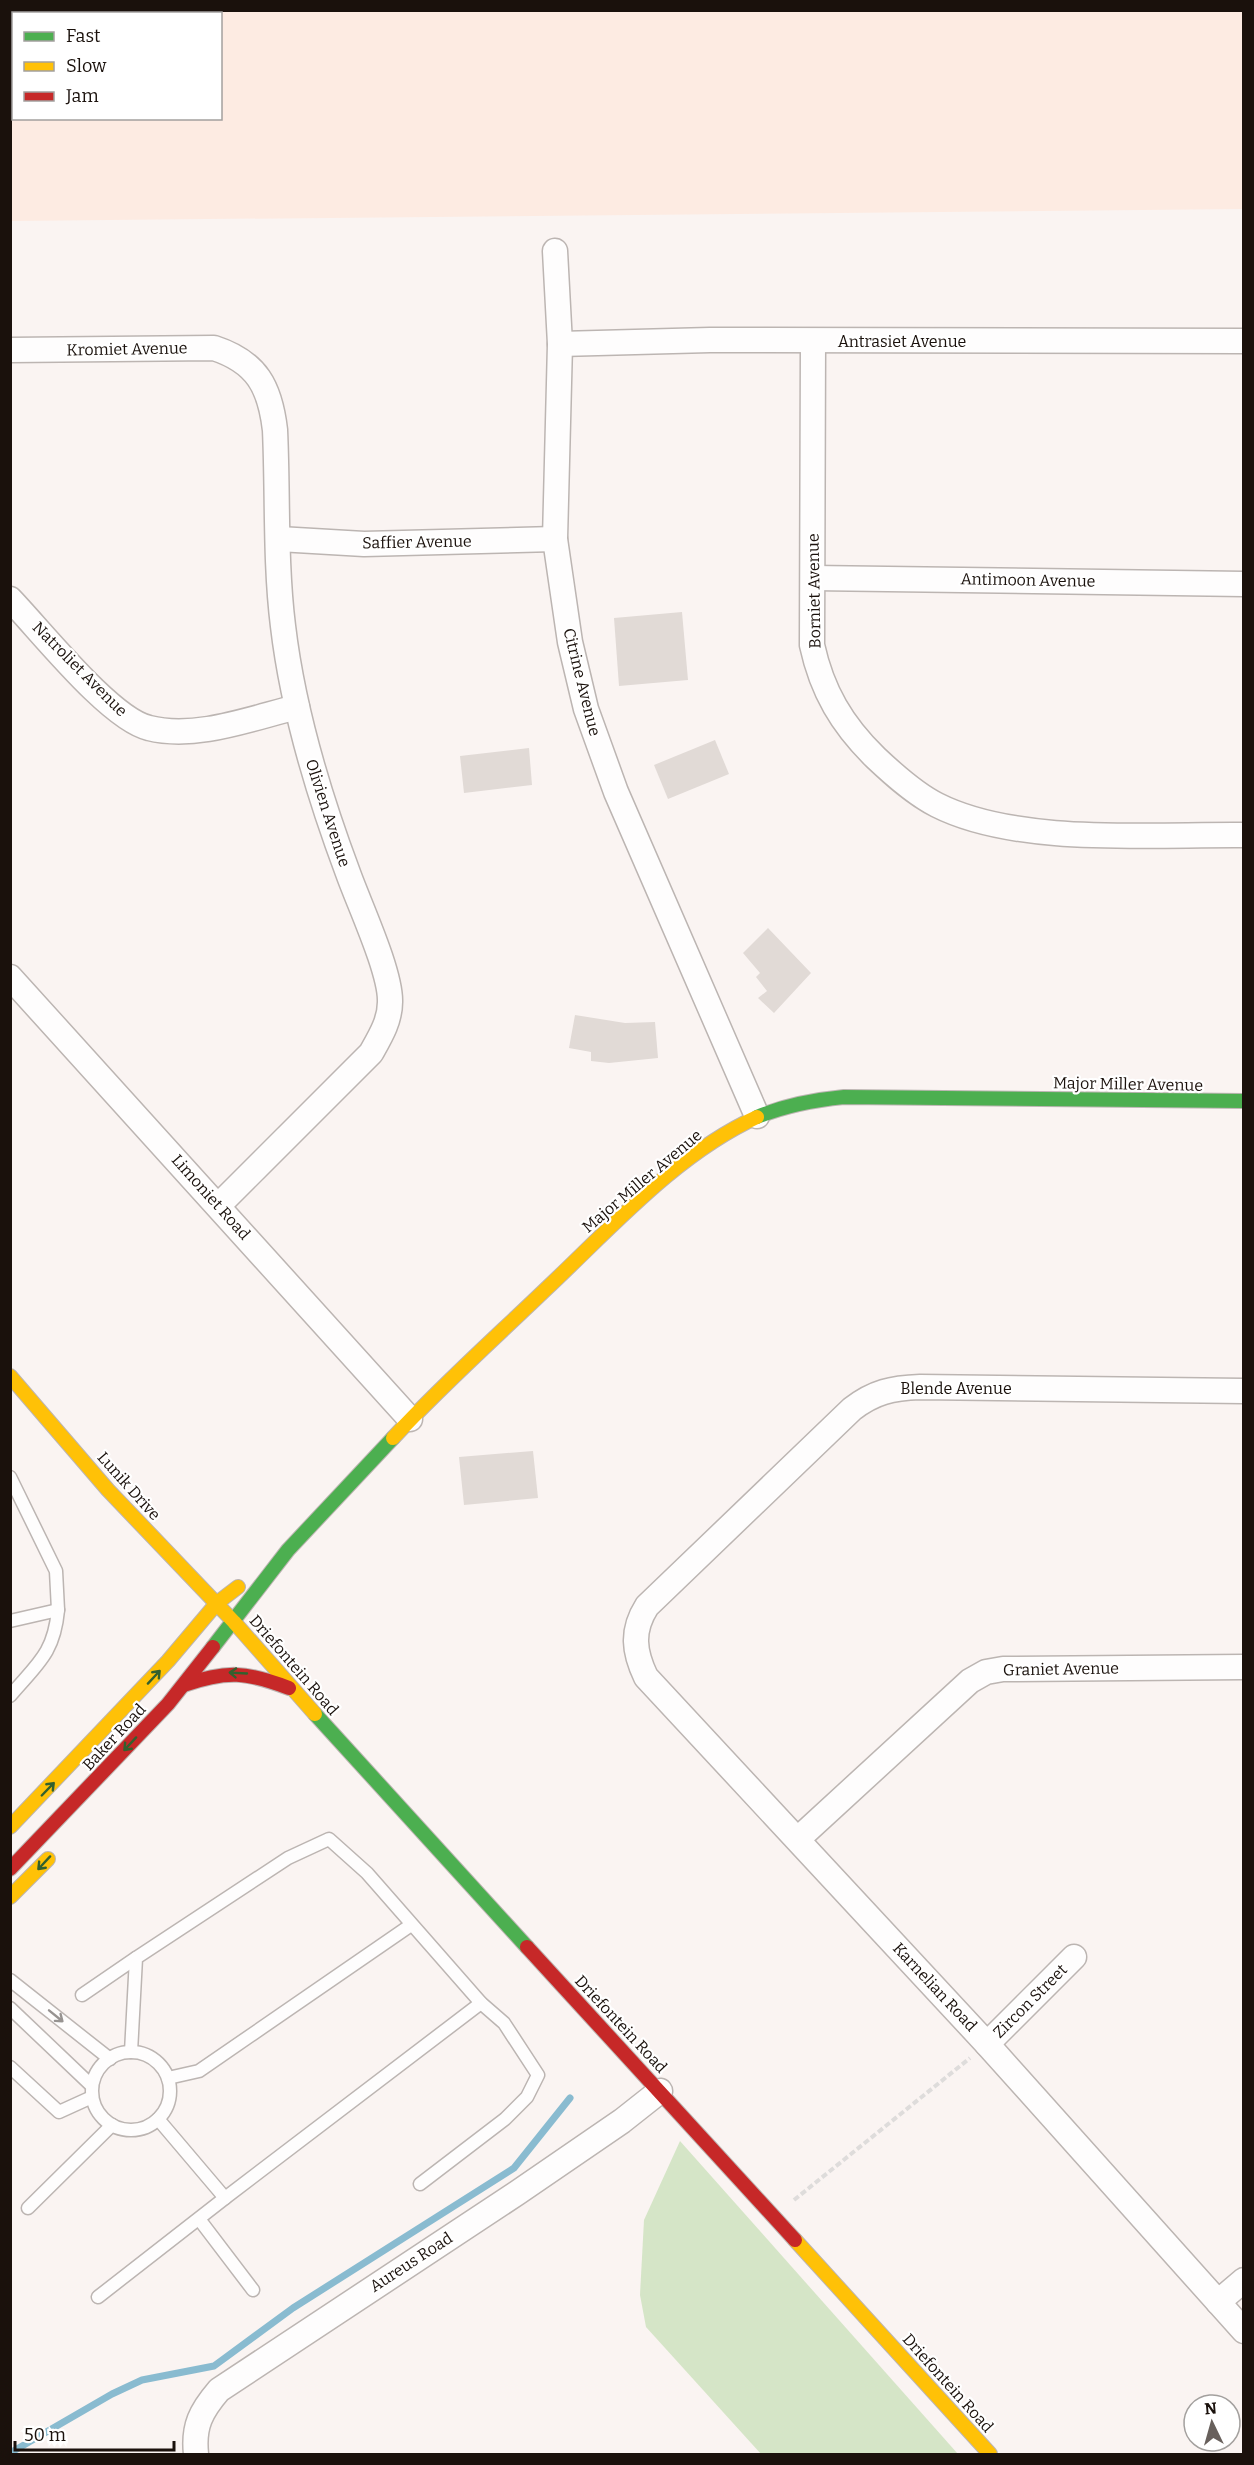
<svg xmlns="http://www.w3.org/2000/svg" width="1254" height="2465" font-family="Bitter,serif">
<style>
.built{fill:#fdebe2;fill-rule:evenodd}
.green{fill:#d5e5c7}
.lines{fill:none;stroke-linecap:round;stroke-linejoin:round}
.stream{stroke:#89bbd0;stroke-width:7}
.building{fill:#e1dad6}
.lane-casing{stroke:#bcb5b2;stroke-width:15}
.street-casing{stroke:#bcb5b2;stroke-width:27}
.fast-casing{stroke:#bcb5b2;stroke-width:16}
.slow-casing{stroke:#bcb5b2;stroke-width:16}
.jam-casing{stroke:#bcb5b2;stroke-width:16}
.path{stroke:#dedcdb;stroke-width:4;stroke-dasharray:6 3;stroke-linecap:butt}
.lane{stroke:#fefdfd;stroke-width:12}
.street{stroke:#fefdfd;stroke-width:24}
.fast{stroke:#4caf50;stroke-width:14}
.slow{stroke:#ffc107;stroke-width:14}
.jam{stroke:#c62828;stroke-width:14}
.oneway{stroke:#33602e}
.oneway2{stroke:#979391}
.labels{text-anchor:middle;dominant-baseline:central;stroke-width:4.5;stroke-linejoin:round;paint-order:stroke}
.street-label{font-size:16px;fill:#1a110c;stroke:#fff}
</style>
<rect width="100%" height="100%" fill="#faf4f2"/>
<path class="built" d="M 10,11 L 1243,11 L 1243,209 L 11,221 ZM 14,14 L 220,14 L 220,118 L 14,118 Z"/>
<path class="green" d="M 680,2141 L 958,2454 L 761,2454 L 646,2327 L 640,2295 L 644,2220 Z"/>
<g class="lines">
<path class="stream" d="M 10,2453 L 112,2394 L 142,2380 L 214,2366 L 293,2308 L 514,2168 L 570,2098"/>
</g>
<g class="building">
<path d="M 682,612 L 688,680 L 619,686 L 614,618 Z"/>
<path d="M 715,740 L 729,774 L 668,799 L 654,765 Z"/>
<path d="M 529,748 L 532,785 L 464,793 L 460,756 Z"/>
<path d="M 768,928 L 811,973 L 774,1013 L 758,998 L 767,991 L 756,977 L 760,973 L 743,953 Z"/>
<path d="M 575,1015 L 625,1023 L 655,1022 L 658,1058 L 609,1063 L 591,1061 L 591,1052 L 569,1048 Z"/>
<path d="M 533,1451 L 538,1498 L 464,1505 L 459,1457 Z"/>
</g>
<g class="lines">
<g class="lane-casing">
<g id="lane">
<path d="M 10,1477 L 56,1571 L 58,1610"/>
<path d="M 10,1621 L 58,1610 C 54,1654 37,1664 10,1696"/>
<path d="M 10,1980 L 110,2059"/>
<path d="M 82,1995 L 136,1958"/>
<path d="M 10,2008 L 92,2086"/>
<path d="M 131,2052 L 136,1958 L 288,1858 L 329,1839 L 367,1873 L 481,2003 L 504,2023 L 538,2075 L 527,2097 L 505,2119 L 420,2184"/>
<circle cx="131" cy="2091" r="39"/>
<path d="M 10,2067 L 59,2112 L 92,2097"/>
<path d="M 168,2078 L 199,2071 L 411,1925"/>
<path d="M 158,2119 L 225,2198 L 481,2003"/>
<path d="M 28,2208 L 112,2125"/>
<path d="M 199,2219 L 253,2290"/>
<path d="M 98,2297 L 225,2198"/>
</g>
</g>
<g class="street-casing">
<g id="street">
<path d="M 555,251 L 560,344 L 555,539 L 570,642 L 586,709 L 616,792 L 757,1116"/>
<path d="M 813,342 L 812,645 C 822,691 842,725 876,758 C 894,775 915,794 937,805 C 1018,846 1153,834 1244,835"/>
<path d="M 560,344 L 710,340 L 1244,341"/>
<path d="M 10,350 L 214,348 C 257,362 270,387 275,430 C 278,495 275,562 283,626 C 293,711 318,793 348,873 C 359,904 391,972 390,1002 C 390,1021 380,1037 371,1053 L 219,1205"/>
<path d="M 279,539 L 364,544 L 555,539"/>
<path d="M 813,578 L 1244,584"/>
<path d="M 10,599 C 40,630 110,719 149,728 C 196,740 252,718 297,707"/>
<path d="M 10,977 L 410,1419"/>
<path d="M 1244,1391 L 920,1387 C 892,1388 874,1392 852,1409 L 647,1606 C 631,1631 634,1652 646,1677 L 987,2044 L 1244,2331"/>
<path d="M 798,1839 L 970,1681 L 986,1672 L 1003,1669 L 1244,1667"/>
<path d="M 987,2044 L 1074,1957"/>
<path d="M 1218,2302 L 1244,2280"/>
<path d="M 196,2454 C 193,2426 201,2411 219,2390 L 517,2193 L 622,2121 L 660,2091"/>
</g>
</g>
<g class="fast-casing">
<g id="fast">
<path d="M 757,1117 C 786,1105 813,1100 844,1097 L 1244,1101"/>
<path d="M 213,1647 L 288,1550 L 393,1438"/>
<path d="M 315,1714 L 527,1947"/>
</g>
</g>
<g class="slow-casing">
<g id="slow">
<path d="M 10,1376 L 108,1490 L 234,1622 L 315,1714"/>
<path d="M 393,1438 C 441,1386 495,1338 546,1289 C 611,1228 676,1154 757,1117"/>
<path d="M 10,1827 L 168,1661 L 217,1603 L 238,1587"/>
<path d="M 10,1897 L 48,1859"/>
<path d="M 795,2240 L 990,2454"/>
</g>
</g>
<g class="jam-casing">
<g id="jam">
<path d="M 184,1685 C 227,1670 247,1672 289,1688"/>
<path d="M 10,1869 L 168,1704 L 213,1647"/>
<path d="M 527,1947 L 795,2240"/>
</g>
</g>
<path class="path" d="M 794,2200 L 970,2058"/>
<use href="#lane" class="lane"/>
<use href="#street" class="street"/>
<use href="#fast" class="fast"/>
<use href="#slow" class="slow"/>
<use href="#jam" class="jam"/>
</g>
<defs><path id="oneway-shaft" d="M-6 0H5M1.5-3L5.5 0L1.5 3" fill="none" stroke-width="1.6" stroke-linecap="round" stroke-linejoin="round" transform="scale(1.5)"/></defs>
<g class="oneway">
<use href="#oneway-shaft" transform="translate(238 1673) rotate(-177)"/>
<use href="#oneway-shaft" transform="translate(154 1677) rotate(-47)"/>
<use href="#oneway-shaft" transform="translate(130 1744) rotate(133)"/>
<use href="#oneway-shaft" transform="translate(48 1789) rotate(-46)"/>
<use href="#oneway-shaft" transform="translate(44 1863) rotate(133)"/>
</g>
<use class="oneway2" href="#oneway-shaft" transform="translate(56 2016) rotate(39)"/>
<g class="labels">
<g class="street-label">
<text x="902" y="341">Antrasiet Avenue</text>
<text transform="translate(127 349) rotate(-1)">Kromiet Avenue</text>
<text transform="translate(417 542) rotate(-1)">Saffier Avenue</text>
<text transform="translate(1028 580) rotate(1)">Antimoon Avenue</text>
<text transform="translate(814 591) rotate(-91)">Borniet Avenue</text>
<text transform="translate(80 669) rotate(45)">Natroliet Avenue</text>
<text transform="translate(582 682) rotate(76)">Citrine Avenue</text>
<text transform="translate(328 813) rotate(72)">Olivien Avenue</text>
<text transform="translate(1128 1084) rotate(1)">Major Miller Avenue</text>
<text transform="translate(642 1181) rotate(-40)">Major Miller Avenue</text>
<text transform="translate(211 1197) rotate(48)">Limoniet Road</text>
<text x="956" y="1388">Blende Avenue</text>
<text transform="translate(129 1486) rotate(48)">Lunik Drive</text>
<text transform="translate(294 1665) rotate(49)">Driefontein Road</text>
<text transform="translate(1061 1669) rotate(-1)">Graniet Avenue</text>
<text transform="translate(114 1737) rotate(-47)">Baker Road</text>
<text transform="translate(935 1987) rotate(47)">Karnelian Road</text>
<text transform="translate(1030 2001) rotate(-45)">Zircon Street</text>
<text transform="translate(621 2024) rotate(47)">Driefontein Road</text>
<text transform="translate(411 2262) rotate(-33)">Aureus Road</text>
<text transform="translate(948 2383) rotate(48)">Driefontein Road</text>
</g>
</g>
<rect width="1254" height="2465" fill="none" stroke="#1a110c" stroke-width="24"/>
<rect x="12" y="12" width="210" height="108" fill="#ffffff" stroke="#a3a09e" stroke-width="1.5"/>
<rect x="24" y="32" width="30" height="9" fill="#4caf50" stroke="#a3a09e" stroke-width="1.5"/>
<text x="66" y="42" font-size="18" fill="#1a110c">Fast</text>
<rect x="24" y="62" width="30" height="9" fill="#ffc107" stroke="#a3a09e" stroke-width="1.5"/>
<text x="66" y="72" font-size="18" fill="#1a110c">Slow</text>
<rect x="24" y="92" width="30" height="9" fill="#c62828" stroke="#a3a09e" stroke-width="1.5"/>
<text x="66" y="102" font-size="18" fill="#1a110c">Jam</text>
<g transform="translate(1212 2423) rotate(355)"><circle r="28" fill="#ffffff" stroke="#a3a09e" stroke-width="1.5"/>
<path d="M0-4.5L10 22L0 15L-10 22Z" fill="#68605c"/>
<text y="-9" font-size="16" font-weight="bold" text-anchor="middle" fill="#1a110c">N</text>
</g>
<path d="M15 2441v9h159v-9" fill="none" stroke="#1a110c" stroke-width="3"/>
<text x="24" y="2441" font-size="18" fill="#1a110c" stroke="#ffffff" stroke-width="4.5" paint-order="stroke">50 m</text>
</svg>
